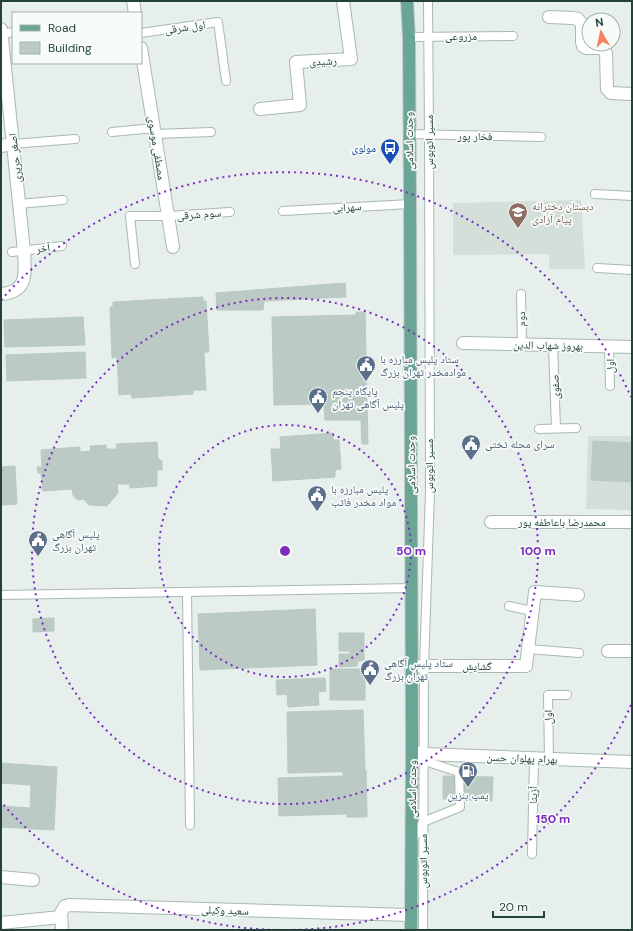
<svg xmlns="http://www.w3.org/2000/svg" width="633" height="931" font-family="'DM Sans','Noto Naskh Arabic',sans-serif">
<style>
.built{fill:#d4dfda}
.building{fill:#bbcac4;stroke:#b8c9c2}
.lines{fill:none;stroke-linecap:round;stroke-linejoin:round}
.service-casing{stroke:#a8b8b2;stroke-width:10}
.minor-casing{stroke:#a8b8b2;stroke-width:14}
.tertiary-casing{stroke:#a8b8b2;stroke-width:14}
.primary-casing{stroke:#c2cac8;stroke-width:14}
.service{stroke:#fff;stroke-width:8}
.minor{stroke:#fff;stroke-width:12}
.tertiary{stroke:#fff;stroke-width:12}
.primary{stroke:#6aa596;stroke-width:12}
.ring{fill:none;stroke:#7b2cbf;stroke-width:2;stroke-dasharray:2 4}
.labels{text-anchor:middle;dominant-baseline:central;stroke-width:3.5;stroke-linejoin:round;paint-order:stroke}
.street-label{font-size:11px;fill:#24423a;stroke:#f7fbf9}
.transit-label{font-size:11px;fill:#164399;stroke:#f7fbf9;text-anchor:end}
.education-label{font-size:11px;fill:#785e54;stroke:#f7fbf9;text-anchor:start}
.service-label{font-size:11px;fill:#4e5e75;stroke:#f7fbf9;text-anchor:start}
.centre{fill:#7b2cbf;stroke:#f7fbf9;stroke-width:2}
.ring-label{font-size:12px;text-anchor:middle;font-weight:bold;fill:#7b2cbf;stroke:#f7fbf9;stroke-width:3.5;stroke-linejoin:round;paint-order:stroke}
</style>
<rect width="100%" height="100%" fill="#e6efeb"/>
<g class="built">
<path d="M 581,200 L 585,269 L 549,269 L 549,254 L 453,255 L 453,203 Z"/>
<path d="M 588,436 L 632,436 L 632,510 L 586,509 Z"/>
</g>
<g class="building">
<path d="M 345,283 L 346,297 L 264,301 L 263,310 L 217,310 L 216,293 Z"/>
<path d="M 203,297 L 203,301 L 206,301 L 209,352 L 204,352 L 206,390 L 193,390 L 193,394 L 132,398 L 131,394 L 119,395 L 117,357 L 112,358 L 110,307 L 113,307 L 113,302 Z"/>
<path d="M 356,312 L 365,312 L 368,444 L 362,444 L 361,420 L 325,420 L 324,404 L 274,405 L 272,317 L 356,315 Z"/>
<path d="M 83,317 L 85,345 L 5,347 L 4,320 Z"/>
<path d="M 85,352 L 86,378 L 7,381 L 6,355 Z"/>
<path d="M 333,433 L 333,440 L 339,440 L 341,469 L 335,470 L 335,477 L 273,481 L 271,449 L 281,449 L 280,437 Z"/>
<path d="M 593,441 L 632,443 L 632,482 L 591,480 Z"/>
<path d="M 157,442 L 158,459 L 162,461 L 162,470 L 157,470 L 157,486 L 130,488 L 130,484 L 117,484 L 118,493 L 107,506 L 89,505 L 84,499 L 79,500 L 75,498 L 73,495 L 72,489 L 43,491 L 41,473 L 38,473 L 37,467 L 42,467 L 41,450 L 80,447 L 80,452 L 91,451 L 90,446 L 106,445 L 106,449 L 117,449 L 116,444 Z"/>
<path d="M 15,466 L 17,504 L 1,505 L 1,467 Z"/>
<path d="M 315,609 L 317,665 L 200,670 L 198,614 Z"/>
<path d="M 54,618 L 54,631 L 33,632 L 33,619 Z"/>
<path d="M 339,633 L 364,633 L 364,660 L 358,661 L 357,666 L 339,667 L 339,654 L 350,654 L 350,651 L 339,651 Z"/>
<rect x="330" y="669" width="35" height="31"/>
<path d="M 325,678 L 326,691 L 318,692 L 319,705 L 288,707 L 287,694 L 277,695 L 276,680 Z"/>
<path d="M 363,710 L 365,771 L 288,773 L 287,712 Z"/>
<path d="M 1,763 L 57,767 L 54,830 L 1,827 L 1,806 L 30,808 L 31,785 L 1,783 Z"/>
<path d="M 366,770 L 367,817 L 347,817 L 347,814 L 344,814 L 343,771 L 365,771 Z"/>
<path d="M 343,776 L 344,814 L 279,816 L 278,778 Z"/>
<path d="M 443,776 L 493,777 L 492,801 L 443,799 Z"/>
</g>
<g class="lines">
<g class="service-casing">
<g id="service">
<path d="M 141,33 L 218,22 L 226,81"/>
<path d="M 2,34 L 13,32"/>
<path d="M 409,37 L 513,36"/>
<path d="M 112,132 L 154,128"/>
<path d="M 155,134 L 211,132"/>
<path d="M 409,134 L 541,137"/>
<path d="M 13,144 L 75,139"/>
<path d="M 595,194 L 632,196"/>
<path d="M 19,204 L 63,200"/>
<path d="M 283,211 L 410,204"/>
<path d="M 12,252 L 62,246"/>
<path d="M 135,264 L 130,216 L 168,216 L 230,212"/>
<path d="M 597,268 L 632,270"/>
<path d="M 521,294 L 522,344"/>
<path d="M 553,345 L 556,428"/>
<path d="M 609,346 L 610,386"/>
<path d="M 539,429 L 576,428"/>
<path d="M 187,592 L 190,825"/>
<path d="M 1,595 L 411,588"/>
<path d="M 509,606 L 532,611"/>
<path d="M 528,649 L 579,653"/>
<path d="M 549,759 L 548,695 L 567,695"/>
<path d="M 412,841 L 423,822 L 460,807 L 459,772 L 424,761 L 420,758"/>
<path d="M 532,854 L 534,759"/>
<path d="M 423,930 L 424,666 L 430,492 L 429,135 L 428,1"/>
</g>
</g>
<g class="minor-casing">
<g id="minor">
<path d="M 133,1 L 135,13"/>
<path d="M 549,17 L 573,18 L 578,19 L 582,24 L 582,42 L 583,46 L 586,48 L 602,48 L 606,53 L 607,89 L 611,93 L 632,94"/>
<path d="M 1,29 L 24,251 C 25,272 29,292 1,294"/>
<path d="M 141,48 L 173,247"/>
<path d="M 260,109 L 300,105 L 296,62 L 351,59 L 343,1"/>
<path d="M 1,146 L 13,144"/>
<path d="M 463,343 L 632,347"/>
<path d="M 491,522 L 632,522"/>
<path d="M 608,651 L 632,651"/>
<path d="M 411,667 L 424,666 L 526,666 L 535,592 L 578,595"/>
<path d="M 1,877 L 33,880"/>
<path d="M 1,923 L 61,917"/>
<path d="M 62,930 L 61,913 L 65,906 L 69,905 L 411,915"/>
</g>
</g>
<g class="tertiary-casing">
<path id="tertiary" d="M 412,752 L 424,754 L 632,762"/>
</g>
<g class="primary-casing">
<path id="primary" d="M 407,1 L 409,37 L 410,204 L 412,752 L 411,930"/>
</g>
<use href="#service" class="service"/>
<use href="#minor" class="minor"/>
<use href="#tertiary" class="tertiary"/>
<use href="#primary" class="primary"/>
</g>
<g class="ring">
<circle cx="285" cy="551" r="126"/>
<circle cx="285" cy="551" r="253"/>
<path d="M631 705A379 379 0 0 1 288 930M282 930A379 379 0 0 1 1 802M1 300A379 379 0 0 1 631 397"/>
</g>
<defs>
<g id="bus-pin" transform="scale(1)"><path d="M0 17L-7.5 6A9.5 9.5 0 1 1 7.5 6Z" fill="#1a4fb4" stroke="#f7fbf9"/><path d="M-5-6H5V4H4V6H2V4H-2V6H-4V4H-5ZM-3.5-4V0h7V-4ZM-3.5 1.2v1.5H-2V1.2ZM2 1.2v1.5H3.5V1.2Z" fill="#fff"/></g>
<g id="school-pin" transform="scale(1)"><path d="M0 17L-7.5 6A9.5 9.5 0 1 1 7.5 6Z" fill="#8d6e63" stroke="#f7fbf9"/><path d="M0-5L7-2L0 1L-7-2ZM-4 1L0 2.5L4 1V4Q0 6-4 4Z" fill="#fff"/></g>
<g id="civic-pin" transform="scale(1)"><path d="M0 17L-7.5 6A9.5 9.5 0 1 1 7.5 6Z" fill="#5c6f8a" stroke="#f7fbf9"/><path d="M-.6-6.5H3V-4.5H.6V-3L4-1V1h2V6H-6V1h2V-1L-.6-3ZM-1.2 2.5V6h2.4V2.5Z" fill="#fff"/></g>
<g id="fuel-pin" transform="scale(1)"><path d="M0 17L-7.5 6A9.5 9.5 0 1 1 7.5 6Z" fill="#5c6f8a" stroke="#f7fbf9"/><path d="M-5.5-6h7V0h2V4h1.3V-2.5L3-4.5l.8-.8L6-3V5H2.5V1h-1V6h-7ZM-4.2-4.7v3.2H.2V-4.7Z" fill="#fff"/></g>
</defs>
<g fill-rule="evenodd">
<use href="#bus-pin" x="390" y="148"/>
<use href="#school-pin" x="518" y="212"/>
<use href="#civic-pin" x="366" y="365"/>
<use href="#civic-pin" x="318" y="397"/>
<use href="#civic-pin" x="471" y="444"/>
<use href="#civic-pin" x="317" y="495"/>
<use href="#civic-pin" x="38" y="540"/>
<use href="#civic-pin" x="370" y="669"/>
<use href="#fuel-pin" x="468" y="771"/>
</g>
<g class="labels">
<g class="street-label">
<text transform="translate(185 27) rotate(-8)">اول شرقی</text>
<text x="461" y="36">مزروعی</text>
<text transform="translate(323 61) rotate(-3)">رشیدی</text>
<text transform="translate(475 136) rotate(1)">فخار پور</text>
<text transform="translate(409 141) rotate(-91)">وحدت اسلامی</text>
<text transform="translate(429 142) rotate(-90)">مسیر اتوبوس</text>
<text transform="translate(157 148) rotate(81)">مصطفی موسوی</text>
<text transform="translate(15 158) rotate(-96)">اصغر حریری</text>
<text transform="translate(347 207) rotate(-3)">سهرابی</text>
<text transform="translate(199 214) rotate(-4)">سوم شرقی</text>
<text transform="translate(43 248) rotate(-7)">آخر</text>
<text transform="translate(521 319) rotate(-91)">دوم</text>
<text transform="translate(548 345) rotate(1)">بهروز شهاب الدین</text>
<text transform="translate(610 366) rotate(-90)">اول</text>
<text transform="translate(555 387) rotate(-92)">صفوی</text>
<text transform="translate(411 465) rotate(-91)">وحدت اسلامی</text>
<text transform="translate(429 466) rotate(-90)">مسیر اتوبوس</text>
<text x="562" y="522">محمدرضا باعاطفه پور</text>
<text x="477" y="666">گشایش</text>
<text transform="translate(548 717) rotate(-90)">اول</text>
<text transform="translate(522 758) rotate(2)">بهرام پهلوان حسن</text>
<text transform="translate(412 789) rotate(-90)">وحدت اسلامی</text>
<text transform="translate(533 795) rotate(-88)">آزیتا</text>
<text transform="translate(423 861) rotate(-90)">مسیر اتوبوس</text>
<text transform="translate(225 910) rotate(2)">سعید وکیلی</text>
</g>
<g class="transit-label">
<text x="376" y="148">مولوی</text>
</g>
<g class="education-label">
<text x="532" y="206">دبستان دخترانه<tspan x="532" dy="13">پیام آزادی</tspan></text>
</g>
<g class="service-label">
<text x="380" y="359">ستاد پلیس مبارزه با<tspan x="380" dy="13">موادمخدر تهران بزرگ</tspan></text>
<text x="332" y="391">پایگاه پنجم<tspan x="332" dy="13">پلیس آگاهی تهران</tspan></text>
<text x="485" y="444">سرای محله تختی</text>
<text x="331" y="489">پلیس مبارزه با<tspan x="331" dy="13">مواد مخدر فاتب</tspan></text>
<text x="52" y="534">پلیس آگاهی<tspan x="52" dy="13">تهران بزرگ</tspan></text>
<text x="384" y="663">ستاد پلیس آگاهی<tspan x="384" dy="13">تهران بزرگ</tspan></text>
<text x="468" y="795" text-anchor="middle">پمپ بنزین</text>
</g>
</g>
<circle cx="285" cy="551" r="6" class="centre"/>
<g class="ring-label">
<text x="411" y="555">50 m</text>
<text x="538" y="555">100 m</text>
<text x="553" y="823">150 m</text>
</g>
<rect width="633" height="931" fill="none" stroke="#24423a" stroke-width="4"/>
<rect x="12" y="12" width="130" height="52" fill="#f7fbf9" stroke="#a3b1ad"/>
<rect x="20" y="25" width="20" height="6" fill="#6aa596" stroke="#a3b1ad"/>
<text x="48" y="32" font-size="12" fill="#24423a">Road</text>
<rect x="20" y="42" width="20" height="12" fill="#bbcac4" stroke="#a3b1ad"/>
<text x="48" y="52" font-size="12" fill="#24423a">Building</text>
<g transform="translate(601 32) rotate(351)"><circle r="19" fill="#f7fbf9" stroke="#a3b1ad"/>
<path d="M0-3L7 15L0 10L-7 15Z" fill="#f4845f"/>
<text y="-6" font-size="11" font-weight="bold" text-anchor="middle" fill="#24423a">N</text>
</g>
<path d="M493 911v6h51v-6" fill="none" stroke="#24423a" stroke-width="2"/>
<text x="499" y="911" font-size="12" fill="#24423a" stroke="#f7fbf9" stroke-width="3" paint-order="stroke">20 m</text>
</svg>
